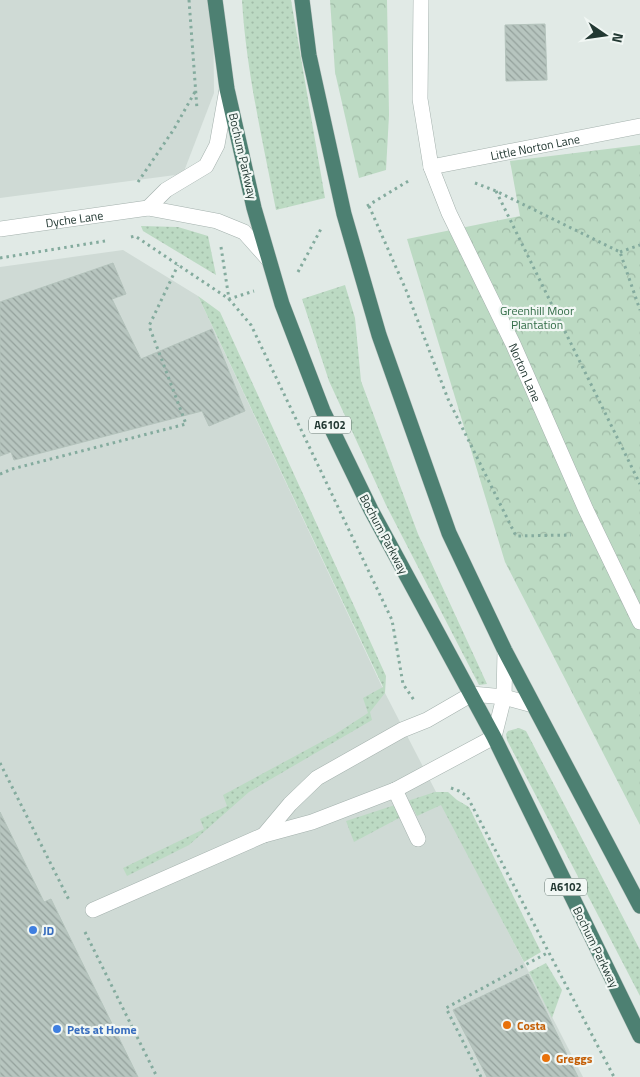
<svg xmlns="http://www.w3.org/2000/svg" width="640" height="1077" font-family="'Titillium Web',sans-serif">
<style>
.built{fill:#cfdad5}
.grass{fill:url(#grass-dots)}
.forest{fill:url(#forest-crowns)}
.building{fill:url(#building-back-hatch);stroke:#b4c3bc}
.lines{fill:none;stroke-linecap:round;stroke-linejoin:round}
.service-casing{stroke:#a4b1ad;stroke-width:16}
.minor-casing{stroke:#a4b1ad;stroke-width:16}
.tertiary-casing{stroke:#a4b1ad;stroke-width:16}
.trunk-casing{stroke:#bdc4c2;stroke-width:16}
.path{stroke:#84ab9e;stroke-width:3;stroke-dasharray:2.5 4;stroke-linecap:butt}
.service{stroke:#fff;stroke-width:15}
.minor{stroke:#fff;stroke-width:15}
.tertiary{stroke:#fff;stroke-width:15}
.trunk{stroke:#4d8072;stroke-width:15}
.shop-dot{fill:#3f7fe0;stroke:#f1f7f4;stroke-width:2}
.food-dot{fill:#e8710a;stroke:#f1f7f4;stroke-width:2}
.labels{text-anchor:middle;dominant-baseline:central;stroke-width:4.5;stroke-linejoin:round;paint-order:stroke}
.shield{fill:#f1f7f4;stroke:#61726d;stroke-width:1}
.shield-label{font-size:11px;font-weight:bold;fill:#233933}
.street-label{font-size:12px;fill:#233933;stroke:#f1f7f4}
.park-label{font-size:12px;fill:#316c46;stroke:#f1f7f4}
.shop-label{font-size:12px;font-weight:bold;fill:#366cbe;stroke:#f1f7f4;text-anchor:start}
.food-label{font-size:12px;font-weight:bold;fill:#c56008;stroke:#f1f7f4;text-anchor:start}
</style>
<defs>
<pattern id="grass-dots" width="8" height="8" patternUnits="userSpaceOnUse" patternTransform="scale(1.25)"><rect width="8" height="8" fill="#bcdac3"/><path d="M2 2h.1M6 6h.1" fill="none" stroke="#a1bca8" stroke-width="1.8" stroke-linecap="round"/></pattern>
<pattern id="forest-crowns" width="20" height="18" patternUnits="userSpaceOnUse" patternTransform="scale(1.25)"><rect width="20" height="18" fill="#bcdac3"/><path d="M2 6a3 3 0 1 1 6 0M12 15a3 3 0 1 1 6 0" fill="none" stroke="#a1bca8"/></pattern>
<pattern id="building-back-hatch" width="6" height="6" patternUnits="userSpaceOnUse" patternTransform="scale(1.25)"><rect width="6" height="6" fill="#b7c5bf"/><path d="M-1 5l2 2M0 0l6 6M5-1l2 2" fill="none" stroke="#94a19c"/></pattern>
</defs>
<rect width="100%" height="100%" fill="#e1eae6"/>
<g class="built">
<path d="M 0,0 L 213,0 L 214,93 L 183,174 L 0,198 Z"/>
<path d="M 123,250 L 198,296 L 385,693 L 583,1077 L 0,1077 L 0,267 Z"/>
</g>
<g class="grass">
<path d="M 242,0 L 291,0 L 325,198 L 276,210 C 263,141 246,71 242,0 Z"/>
<path d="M 141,226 L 178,227 L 208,236 L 216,275 L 143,231 Z"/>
<path d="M 345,285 L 355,318 L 361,381 L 418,534 L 487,684 L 479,685 L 386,505 L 329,381 L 302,299 Z"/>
<path d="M 198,296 L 220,312 L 386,676 L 385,693 L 370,712 L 372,720 L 249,792 L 189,845 L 127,876 L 123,868 L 204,829 L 200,819 L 227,806 L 223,795 L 334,735 L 368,713 L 363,698 L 383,687 Z"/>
<path d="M 519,728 L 526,731 L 640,950 L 640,996 L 507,740 L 506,734 L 508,731 Z"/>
<path d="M 435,792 L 448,792 L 457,800 L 469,807 L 541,952 L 524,962 L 441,805 L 417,816 L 414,810 L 354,842 L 346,821 Z"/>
<path d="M 546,963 L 562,990 L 552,1018 L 529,972 Z"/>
</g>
<g class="forest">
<path d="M 330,0 L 387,0 L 389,115 L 386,170 L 359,178 L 335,72 Z"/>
<path d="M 640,145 L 640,825 L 505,562 L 407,239 L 520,216 L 510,161 Z"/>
</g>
<g class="building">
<path d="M 545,24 L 547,80 L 506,81 L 505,25 Z"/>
<path d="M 113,263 L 126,294 L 112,299 L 141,359 L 212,329 L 245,411 L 209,426 L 202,411 L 14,460 L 11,452 L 0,456 L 0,302 Z"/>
<path d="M 0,812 L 44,902 L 51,899 L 138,1077 L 0,1077 Z"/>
<path d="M 528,974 L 560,1040 L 578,1077 L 487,1077 L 453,1010 Z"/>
</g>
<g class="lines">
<g class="service-casing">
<g id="service">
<path d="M 395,790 L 418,839"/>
<path d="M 264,835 L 290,804 L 317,778 L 402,730 L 427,720 L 472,694 L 504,697 L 533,705"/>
<path d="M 93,910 L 264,835 L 312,822 L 395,790 L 494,737 L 504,697 L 505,651"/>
</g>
</g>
<g class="minor-casing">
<g id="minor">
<path id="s1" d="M 421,0 L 420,99 L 431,167 L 449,213 L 513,344 L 586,510 L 640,622"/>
<path id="s2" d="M 431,167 L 640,126"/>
</g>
</g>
<g class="tertiary-casing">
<g id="tertiary">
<path d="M 148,208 L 166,190 L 206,166 L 217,145 L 227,89"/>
<path id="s3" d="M 0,229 L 148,208 L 217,221 L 244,232 L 268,259"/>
</g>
</g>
<g class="trunk-casing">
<g id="trunk">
<path d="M 215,0 L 227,89 L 254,208 L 282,304 L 323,411 L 371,510 L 494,737 L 640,1036"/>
<path d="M 302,0 L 309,55 L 344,214 L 379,335 L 449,533 L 505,651 L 640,906"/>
</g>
</g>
<g class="path">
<path d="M 189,0 L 197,109"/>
<path d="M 138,182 L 174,129 L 196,90"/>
<path d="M 475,183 L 496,191 L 620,252 L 640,310"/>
<path d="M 496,191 L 640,484"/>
<path d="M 367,206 L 410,180"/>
<path d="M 369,206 L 406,290 L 448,399 L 516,536 L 571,535"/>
<path d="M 131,237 L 135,236 L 229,299 L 251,325 L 392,620 L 403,684 L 414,700"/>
<path d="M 221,247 L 229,299 L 254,291"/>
<path d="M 620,252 L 640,245"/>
<path d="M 0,258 L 105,241"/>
<path d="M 298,272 L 322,227"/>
<path d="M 0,474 L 12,469 L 186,424 L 149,326 L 178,265"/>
<path d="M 0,763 L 70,902"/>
<path d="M 451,788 L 459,791 L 467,796 L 614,1077"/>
<path d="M 85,932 L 157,1077"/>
<path d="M 481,1077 L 446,1008 L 549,952"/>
</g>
<use href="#service" class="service"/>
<use href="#minor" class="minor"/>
<use href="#tertiary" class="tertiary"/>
<use href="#trunk" class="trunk"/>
</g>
<g class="shop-dot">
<circle cx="33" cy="930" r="5"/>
<circle cx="57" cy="1029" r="5"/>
</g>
<g class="food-dot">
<circle cx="507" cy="1025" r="5"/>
<circle cx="546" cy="1058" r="5"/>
</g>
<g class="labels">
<g class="shield">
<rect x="309" y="416.5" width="42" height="17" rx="4"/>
<rect x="545" y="878.5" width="42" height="17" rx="4"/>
</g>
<g class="shield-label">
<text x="330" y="425">A6102</text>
<text x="566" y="887">A6102</text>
</g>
<g class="street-label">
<text stroke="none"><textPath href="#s2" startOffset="106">Little Norton Lane</textPath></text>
<text transform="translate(243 156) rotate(77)">Bochum Parkway</text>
<text stroke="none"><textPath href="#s3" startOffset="75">Dyche Lane</textPath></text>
<text stroke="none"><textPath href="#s1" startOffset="394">Norton Lane</textPath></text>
<text transform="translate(384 534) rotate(62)">Bochum Parkway</text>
<text transform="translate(596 947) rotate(64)">Bochum Parkway</text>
</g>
<g class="park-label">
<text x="537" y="310">Greenhill Moor<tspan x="537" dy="14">Plantation</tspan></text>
</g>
<g class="shop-label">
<text x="43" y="930">JD</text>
<text x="67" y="1029">Pets at Home</text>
</g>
<g class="food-label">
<text x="517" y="1025">Costa</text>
<text x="556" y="1058">Greggs</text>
</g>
</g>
<g transform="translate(605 35) rotate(103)" stroke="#f1f7f4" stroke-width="4" paint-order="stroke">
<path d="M0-4L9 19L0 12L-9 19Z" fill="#233933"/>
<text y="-8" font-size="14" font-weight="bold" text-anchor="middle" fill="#233933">N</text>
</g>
</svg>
